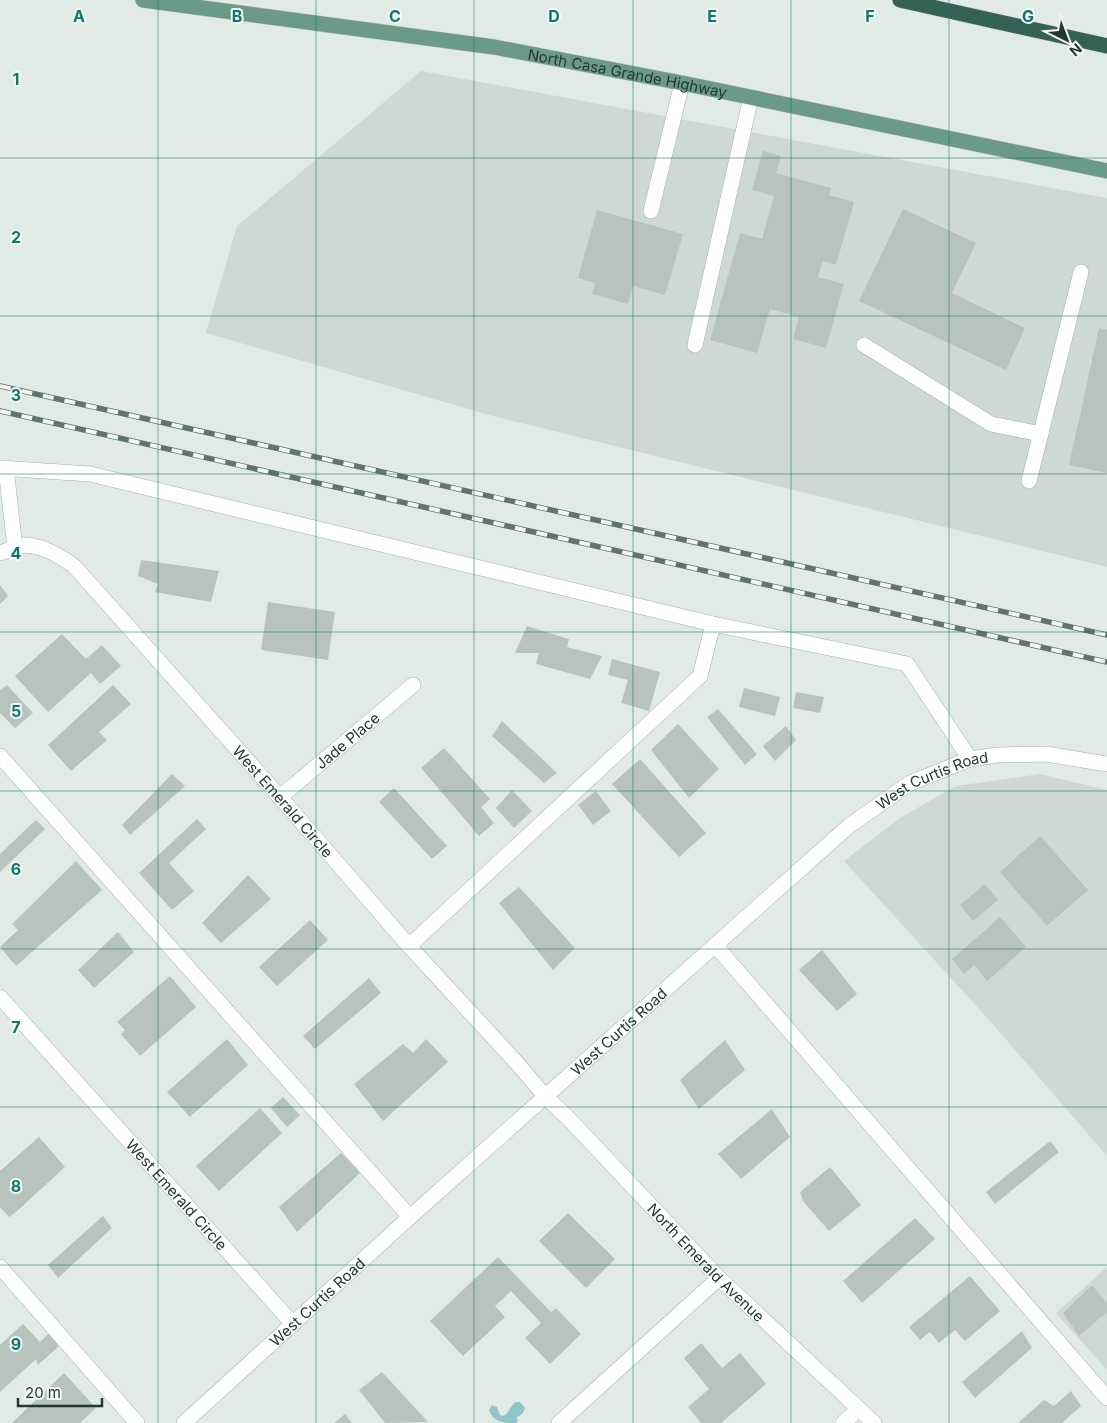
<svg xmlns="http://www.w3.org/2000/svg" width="1107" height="1423" font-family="Inter,sans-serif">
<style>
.built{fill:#cfd9d4}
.water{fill:#8fc5c9}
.building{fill:#b7c4be}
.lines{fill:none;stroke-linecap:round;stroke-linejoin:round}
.minor-casing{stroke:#a4b1ab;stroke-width:16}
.major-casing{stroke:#c1c7c5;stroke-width:16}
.highway-casing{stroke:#c1c7c5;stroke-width:16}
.minor{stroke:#fff;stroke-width:15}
.major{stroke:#6b9a89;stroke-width:15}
.highway{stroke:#336153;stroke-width:15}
.rail-casing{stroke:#5e746c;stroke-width:5.5}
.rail{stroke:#f1f7f3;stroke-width:4;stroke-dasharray:11;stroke-linecap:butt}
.grid{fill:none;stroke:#0f766e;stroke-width:1;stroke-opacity:0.55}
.labels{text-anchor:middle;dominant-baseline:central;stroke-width:4;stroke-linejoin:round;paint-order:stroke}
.street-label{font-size:15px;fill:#233831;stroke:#f1f7f3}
.grid-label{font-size:16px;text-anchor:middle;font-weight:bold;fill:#0f766e;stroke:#f1f7f3;stroke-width:4;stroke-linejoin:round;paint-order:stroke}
</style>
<rect width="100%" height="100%" fill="#e1eae5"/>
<g class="built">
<path d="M 421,71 L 1107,198 L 1107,567 L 493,416 L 206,333 L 237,226 Z"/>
<path d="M 1040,774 L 1107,790 L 1107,1156 L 990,1021 L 844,861 L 900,818 L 956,786 Z"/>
<path d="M 1107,1267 L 1107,1370 L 1056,1313 Z"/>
</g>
<path class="water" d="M 516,1402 L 520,1402 L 525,1408 L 523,1413 L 516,1418 L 518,1419 L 517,1423 C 503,1423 494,1423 489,1410 L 492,1405 L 497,1407 L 500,1415 L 504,1416 C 509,1412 511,1405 516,1402 Z"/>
<g class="building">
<path d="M 763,151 L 781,156 L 776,173 L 831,188 L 829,195 L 854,202 L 836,265 L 823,261 L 818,277 L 844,284 L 826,348 L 793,339 L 799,317 L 770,309 L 757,353 L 710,340 L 740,233 L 762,239 L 774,196 L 752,190 Z"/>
<path d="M 903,209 L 976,243 L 952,293 L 1025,328 L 1006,370 L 859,301 Z"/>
<path d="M 597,210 L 683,234 L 665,295 L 633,286 L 628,304 L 592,294 L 595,283 L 578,278 Z"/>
<path d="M 1099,328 L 1107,330 L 1107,473 L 1069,465 Z"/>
<path d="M 141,560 L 219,571 L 211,602 L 155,592 L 158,584 L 138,576 Z"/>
<path d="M 0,585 L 8,596 L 0,604 Z"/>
<path d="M 268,602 L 335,612 L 328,660 L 261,650 Z"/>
<path d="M 527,626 L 569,639 L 567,647 L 602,656 L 590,679 L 536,664 L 539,653 L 515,653 Z"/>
<path d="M 62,634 L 86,659 L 102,645 L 121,666 L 100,684 L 91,673 L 48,712 L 15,676 Z"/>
<path d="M 612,659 L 660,672 L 649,711 L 621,703 L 628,680 L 608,675 Z"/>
<path d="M 7,685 L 33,713 L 15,728 L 0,713 L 0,690 Z"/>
<path d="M 113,685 L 131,704 L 99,732 L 107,740 L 71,771 L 48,745 Z"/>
<path d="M 744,688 L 780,697 L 775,716 L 739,707 Z"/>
<path d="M 796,692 L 824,697 L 820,713 L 793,708 Z"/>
<path d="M 718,709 L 757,754 L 745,765 L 707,717 Z"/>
<path d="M 502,721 L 557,773 L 544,783 L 492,736 Z"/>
<path d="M 678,724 L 719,769 L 689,798 L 651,750 Z"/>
<path d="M 786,726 L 796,740 L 775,761 L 763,746 Z"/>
<path d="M 444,748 L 490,799 L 481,807 L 494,823 L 479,836 L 421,768 Z"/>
<path d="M 640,759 L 706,833 L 679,857 L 612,784 Z"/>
<path d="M 172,774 L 185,786 L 130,835 L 122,825 Z"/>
<path d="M 394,788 L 447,846 L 432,859 L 379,802 Z"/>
<path d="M 512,790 L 532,811 L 514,828 L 496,808 Z"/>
<path d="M 596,791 L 611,811 L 593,825 L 578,805 Z"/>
<path d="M 197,819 L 206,829 L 169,863 L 194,891 L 172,910 L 139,873 Z"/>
<path d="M 36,820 L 45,829 L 0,872 L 0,854 Z"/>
<path d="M 1040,836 L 1088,890 L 1047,926 L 1000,872 Z"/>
<path d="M 76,861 L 102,890 L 16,966 L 0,947 L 18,930 L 12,924 Z"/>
<path d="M 248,875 L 271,899 L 221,943 L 202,923 Z"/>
<path d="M 985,884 L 998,900 L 973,921 L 960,905 Z"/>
<path d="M 519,887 L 575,948 L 553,970 L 499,903 Z"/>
<path d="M 1000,917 L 1026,947 L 987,981 L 974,965 L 964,974 L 952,959 Z"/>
<path d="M 310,920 L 328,940 L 277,986 L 259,967 Z"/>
<path d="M 118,932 L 134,952 L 94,988 L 78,970 Z"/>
<path d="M 822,950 L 857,994 L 837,1011 L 799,970 Z"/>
<path d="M 170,976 L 196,1007 L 140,1056 L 121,1034 L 125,1030 L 117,1022 Z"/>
<path d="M 369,978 L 381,993 L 315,1049 L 303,1036 Z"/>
<path d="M 227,1039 L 248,1065 L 190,1117 L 167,1092 Z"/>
<path d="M 426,1039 L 448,1062 L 383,1121 L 354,1084 L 403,1044 L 413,1053 Z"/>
<path d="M 725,1040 L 745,1070 L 699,1109 L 680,1080 Z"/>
<path d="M 283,1097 L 300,1115 L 287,1127 L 271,1108 Z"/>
<path d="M 260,1108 L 282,1133 L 219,1191 L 196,1166 Z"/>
<path d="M 772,1109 L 790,1137 L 741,1179 L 718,1154 Z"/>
<path d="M 39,1137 L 65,1167 L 16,1212 L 9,1217 L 0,1207 L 0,1171 Z"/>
<path d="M 1050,1141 L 1059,1152 L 995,1204 L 986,1192 Z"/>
<path d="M 341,1153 L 360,1173 L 297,1232 L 279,1207 Z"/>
<path d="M 830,1167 L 861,1205 L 829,1231 L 803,1201 L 800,1192 Z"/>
<path d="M 568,1213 L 615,1259 L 586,1288 L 539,1241 Z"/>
<path d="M 103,1216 L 112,1228 L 58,1278 L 48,1265 Z"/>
<path d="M 915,1218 L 935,1239 L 862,1303 L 843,1281 Z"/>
<path d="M 498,1257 L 551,1312 L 556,1308 L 581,1334 L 550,1364 L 525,1338 L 541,1323 L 511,1291 L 495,1306 L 505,1317 L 463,1356 L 430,1321 Z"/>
<path d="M 970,1276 L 1000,1311 L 965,1341 L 955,1330 L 939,1343 L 930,1332 L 920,1340 L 909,1327 Z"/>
<path d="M 1092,1285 L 1107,1303 L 1107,1312 L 1079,1336 L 1063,1313 Z"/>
<path d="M 23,1324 L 40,1342 L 49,1333 L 60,1345 L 38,1365 L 36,1359 L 0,1392 L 0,1345 Z"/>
<path d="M 1022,1331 L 1032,1348 L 975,1398 L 962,1382 Z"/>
<path d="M 701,1343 L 722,1368 L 740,1353 L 766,1384 L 721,1423 L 701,1423 L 688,1407 L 709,1389 L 684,1358 Z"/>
<path d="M 382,1372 L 428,1422 L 385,1423 L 359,1390 Z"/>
<path d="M 64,1373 L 96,1408 L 80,1423 L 12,1423 Z"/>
<path d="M 1071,1391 L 1081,1406 L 1062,1423 L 1018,1423 L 1044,1400 L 1054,1406 Z"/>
<path d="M 345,1414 L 352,1423 L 334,1423 Z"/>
</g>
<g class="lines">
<g class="minor-casing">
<g id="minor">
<path d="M 651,211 L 682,83"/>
<path d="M 695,345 L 751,97"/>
<path d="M 864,345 L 991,424 L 1041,434"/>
<path d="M 0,468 L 90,474 L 713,624 L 907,664 L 970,759"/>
<path d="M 6,468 L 15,548"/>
<path d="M 1029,481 L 1081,272"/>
<path id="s1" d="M 0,553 C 6,551 13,548 19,546 C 38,542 60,556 74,566 L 280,797 L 409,946 L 516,1062 L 545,1096 L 569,1119 L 719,1278 L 874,1423"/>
<path d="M 0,756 L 410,1217"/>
<path id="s2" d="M 280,797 L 413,685"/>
<path d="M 715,945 L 1107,1398"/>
<path d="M 409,946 L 700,676 L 713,624"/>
<path id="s3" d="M 0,997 L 293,1324"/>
<path d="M 0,1267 L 137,1423"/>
<path id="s4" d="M 184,1423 L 410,1217 L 850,825 L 910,783 L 970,759 L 998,755 L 1046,754 L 1107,764"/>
<path d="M 559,1423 L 719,1278"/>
<path d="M 843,1423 L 859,1409"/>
</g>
</g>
<g class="major-casing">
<g id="major">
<path id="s5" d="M 143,0 L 494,47 L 682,83 L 1107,171"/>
</g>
</g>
<g class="highway-casing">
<path id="highway" d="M 900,0 L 1107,46"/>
</g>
<use href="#minor" class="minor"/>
<use href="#major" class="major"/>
<use href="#highway" class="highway"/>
<g class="rail-casing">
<g id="rail">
<path d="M 0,386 L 1107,635"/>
<path d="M 0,411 L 1107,662"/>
</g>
</g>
<use href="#rail" class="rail"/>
</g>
<path class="grid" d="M 158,0 L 158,1423M 316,0 L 316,1423M 474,0 L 474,1423M 633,0 L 633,1423M 791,0 L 791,1423M 949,0 L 949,1423M 0,158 L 1107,158M 0,316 L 1107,316M 0,474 L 1107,474M 0,632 L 1107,632M 0,791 L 1107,791M 0,949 L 1107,949M 0,1107 L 1107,1107M 0,1265 L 1107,1265"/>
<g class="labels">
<g class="street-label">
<text stroke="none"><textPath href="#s5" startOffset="490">North Casa Grande Highway</textPath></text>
<text stroke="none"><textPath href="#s2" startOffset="88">Jade Place</textPath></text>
<text stroke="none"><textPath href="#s4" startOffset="990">West Curtis Road</textPath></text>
<text stroke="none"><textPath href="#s1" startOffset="395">West Emerald Circle</textPath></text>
<text stroke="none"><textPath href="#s4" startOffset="585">West Curtis Road</textPath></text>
<text stroke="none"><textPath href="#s3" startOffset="265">West Emerald Circle</textPath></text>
<text stroke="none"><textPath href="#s1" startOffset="1021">North Emerald Avenue</textPath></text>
<text stroke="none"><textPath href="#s4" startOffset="180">West Curtis Road</textPath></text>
</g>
</g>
<g class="grid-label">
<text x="79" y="22">A</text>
<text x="237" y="22">B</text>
<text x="395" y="22">C</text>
<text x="554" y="22">D</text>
<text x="712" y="22">E</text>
<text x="870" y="22">F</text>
<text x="1028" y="22">G</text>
<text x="16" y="85">1</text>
<text x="16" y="243">2</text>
<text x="16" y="401">3</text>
<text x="16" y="559">4</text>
<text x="16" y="717">5</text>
<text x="16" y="875">6</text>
<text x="16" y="1033">7</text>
<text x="16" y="1192">8</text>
<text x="16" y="1350">9</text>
</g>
<g transform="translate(1067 40) rotate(138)" stroke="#f1f7f3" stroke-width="4" paint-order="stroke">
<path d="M0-4L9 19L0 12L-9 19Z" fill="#233831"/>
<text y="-8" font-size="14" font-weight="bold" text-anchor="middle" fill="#233831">N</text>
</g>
<path d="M18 1398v8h84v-8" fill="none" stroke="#233831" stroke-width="2.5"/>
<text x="25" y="1398" font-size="15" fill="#233831" stroke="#f1f7f3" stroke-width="4" paint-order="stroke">20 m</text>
</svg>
